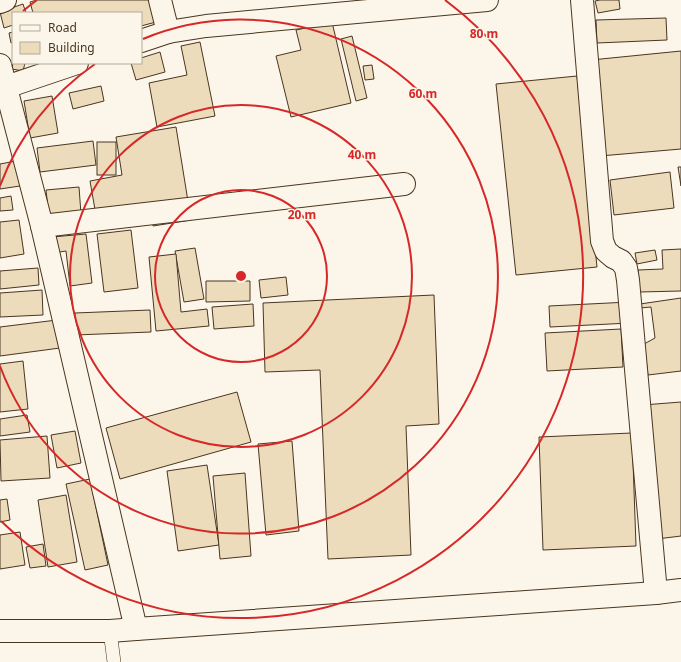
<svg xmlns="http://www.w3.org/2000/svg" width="681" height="662" font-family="'Noto Sans',sans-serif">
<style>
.building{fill:#ecdcbc;stroke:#4a3520}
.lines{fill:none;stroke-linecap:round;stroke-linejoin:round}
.lane-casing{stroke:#4a3520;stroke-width:14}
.street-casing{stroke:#4a3520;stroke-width:24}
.primary-casing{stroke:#4a3520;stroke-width:24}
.lane{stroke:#fbf6e9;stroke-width:13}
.street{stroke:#fbf6e9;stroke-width:22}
.primary{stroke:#fbf6e9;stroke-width:22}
.ring{fill:none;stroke:#d62828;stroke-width:2}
.centre{fill:#d62828;stroke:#fbf6e9;stroke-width:2}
.ring-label{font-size:12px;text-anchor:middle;font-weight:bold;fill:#d62828;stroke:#fbf6e9;stroke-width:3;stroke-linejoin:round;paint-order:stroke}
</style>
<rect width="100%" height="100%" fill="#fbf6e9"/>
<g class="building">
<path d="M 37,0 L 150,0 L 156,22 L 141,26 L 141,13 L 33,13 L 30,2 Z"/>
<path d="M 600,0 L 619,0 L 620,9 L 598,13 L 595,1 Z"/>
<path d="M 23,4 L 26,13 L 13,13 L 13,25 L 4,28 L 0,12 Z"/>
<path d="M 666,18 L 667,40 L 597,43 L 596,20 Z"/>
<path d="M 332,22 L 351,103 L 291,117 L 276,56 L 301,50 L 296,30 Z"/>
<path d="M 13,32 L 13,42 L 11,43 L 9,33 Z"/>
<path d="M 352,36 L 367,98 L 356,101 L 341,39 Z"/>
<path d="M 200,42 L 215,116 L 157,127 L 149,83 L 187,75 L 181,46 Z"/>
<path d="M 681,51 L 681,149 L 600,156 L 591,60 Z"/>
<path d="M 160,52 L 165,72 L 136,80 L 131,63 L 141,63 L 141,58 Z"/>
<path d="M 13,62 L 25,63 L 23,71 L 12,69 Z"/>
<path d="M 372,65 L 374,79 L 365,80 L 363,66 Z"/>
<path d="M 577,76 L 597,267 L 516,275 L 496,84 Z"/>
<path d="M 101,86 L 104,101 L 73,109 L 69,93 Z"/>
<path d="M 52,96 L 58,133 L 30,138 L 24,101 Z"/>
<path d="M 176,127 L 191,220 L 153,226 L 150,212 L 97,221 L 90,181 L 122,175 L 116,137 Z"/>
<path d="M 93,141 L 96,165 L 40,172 L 37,148 Z"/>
<rect x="97" y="142" width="19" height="33"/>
<path d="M 16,161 L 20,186 L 0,189 L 0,164 Z"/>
<path d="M 678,167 L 681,167 L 681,186 Z"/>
<path d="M 670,172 L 674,208 L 614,215 L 610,180 Z"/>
<path d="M 79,187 L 81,214 L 49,217 L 46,190 Z"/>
<path d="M 11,196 L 13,210 L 0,211 L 0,198 Z"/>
<path d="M 19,220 L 24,254 L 0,258 L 0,222 Z"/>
<path d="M 131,230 L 138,288 L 104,292 L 97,234 Z"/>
<path d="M 86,234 L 92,283 L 70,286 L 66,251 L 53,253 L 52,237 Z"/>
<path d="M 195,248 L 204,299 L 184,302 L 175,251 Z"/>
<path d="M 681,249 L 681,291 L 639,292 L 638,270 L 663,269 L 662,250 Z"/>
<path d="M 655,250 L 657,260 L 637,264 L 635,253 Z"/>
<path d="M 176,254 L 181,312 L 207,309 L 209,326 L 156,331 L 149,257 Z"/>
<path d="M 38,268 L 39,285 L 0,289 L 0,271 Z"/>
<path d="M 286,277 L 288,295 L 261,298 L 259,280 Z"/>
<path d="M 206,281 L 250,281 L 250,301 L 206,302 Z"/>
<path d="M 42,290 L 43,315 L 0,317 L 0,293 Z"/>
<path d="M 434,295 L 439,424 L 406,426 L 411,555 L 328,559 L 320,370 L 265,372 L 263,303 Z"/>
<path d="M 681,298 L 681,371 L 648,375 L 644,344 L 655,338 L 651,307 L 640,308 L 640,304 Z"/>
<path d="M 629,302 L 630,323 L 550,327 L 549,306 Z"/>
<path d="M 253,304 L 254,326 L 214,329 L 212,307 Z"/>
<path d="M 150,310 L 151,332 L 75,335 L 75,313 Z"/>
<path d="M 57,320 L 60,348 L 0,356 L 0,327 Z"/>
<path d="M 621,329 L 623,367 L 547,371 L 545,333 Z"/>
<path d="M 23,361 L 28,409 L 0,412 L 0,364 Z"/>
<path d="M 237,392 L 251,442 L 120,479 L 106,428 Z"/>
<path d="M 681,402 L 681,536 L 657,539 L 643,405 Z"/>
<path d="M 27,415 L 30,432 L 0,436 L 0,419 Z"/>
<path d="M 75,431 L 81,463 L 57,468 L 51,435 Z"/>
<path d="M 632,433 L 636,546 L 543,550 L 539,437 Z"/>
<path d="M 47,436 L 50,478 L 1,481 L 0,440 Z"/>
<path d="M 292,441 L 299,531 L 266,535 L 258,444 Z"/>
<path d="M 207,465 L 219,545 L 178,551 L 167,471 Z"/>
<path d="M 245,473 L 251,556 L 220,559 L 213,476 Z"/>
<path d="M 90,479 L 108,565 L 85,570 L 66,484 Z"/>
<path d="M 66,495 L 77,562 L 48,567 L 38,500 Z"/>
<path d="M 7,499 L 10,520 L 0,522 L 0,500 Z"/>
<path d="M 20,532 L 25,565 L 0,569 L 0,535 Z"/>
<path d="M 43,544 L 46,566 L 30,568 L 26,547 Z"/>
</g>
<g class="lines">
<g class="lane-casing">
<path id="lane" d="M 110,631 L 114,662"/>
</g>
<g class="street-casing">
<g id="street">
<path d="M 160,0 L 168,32"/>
<path d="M 582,0 L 602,241 L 606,251 L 613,257 L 621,261 L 626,268 L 628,280 L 656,593"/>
<path d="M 0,2 L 5,0"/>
<path d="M 141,41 L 168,32 L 206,26 L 487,0"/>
<path d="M 0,65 L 42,226 L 136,629"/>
<path d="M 0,89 L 77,63"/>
<path d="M 42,226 L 404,184"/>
</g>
</g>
<g class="primary-casing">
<path id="primary" d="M 0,631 L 110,631 L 136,629 L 656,593 L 681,590"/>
</g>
<use href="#lane" class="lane"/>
<use href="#street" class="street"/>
<use href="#primary" class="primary"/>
</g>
<g class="ring">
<circle cx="241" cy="276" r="86"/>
<circle cx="241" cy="276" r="171"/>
<path d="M0 186A257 257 0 0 1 95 64M143 39A257 257 0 1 1 0 366"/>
<path d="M23 11A343 343 0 0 1 37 0M445 0A343 343 0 1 1 1 521"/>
</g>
<circle cx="241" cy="276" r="6" class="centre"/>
<g class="ring-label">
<text x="484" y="38">80 m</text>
<text x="423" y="98">60 m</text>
<text x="362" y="159">40 m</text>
<text x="302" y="219">20 m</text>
</g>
<rect x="12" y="12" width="130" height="52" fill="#fbf6e9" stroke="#b4a999"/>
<rect x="20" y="25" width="20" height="6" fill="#fbf6e9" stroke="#b4a999"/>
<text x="48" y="32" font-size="12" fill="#4a3520">Road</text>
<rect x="20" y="42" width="20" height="12" fill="#ecdcbc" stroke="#b4a999"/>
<text x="48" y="52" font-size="12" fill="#4a3520">Building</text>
</svg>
